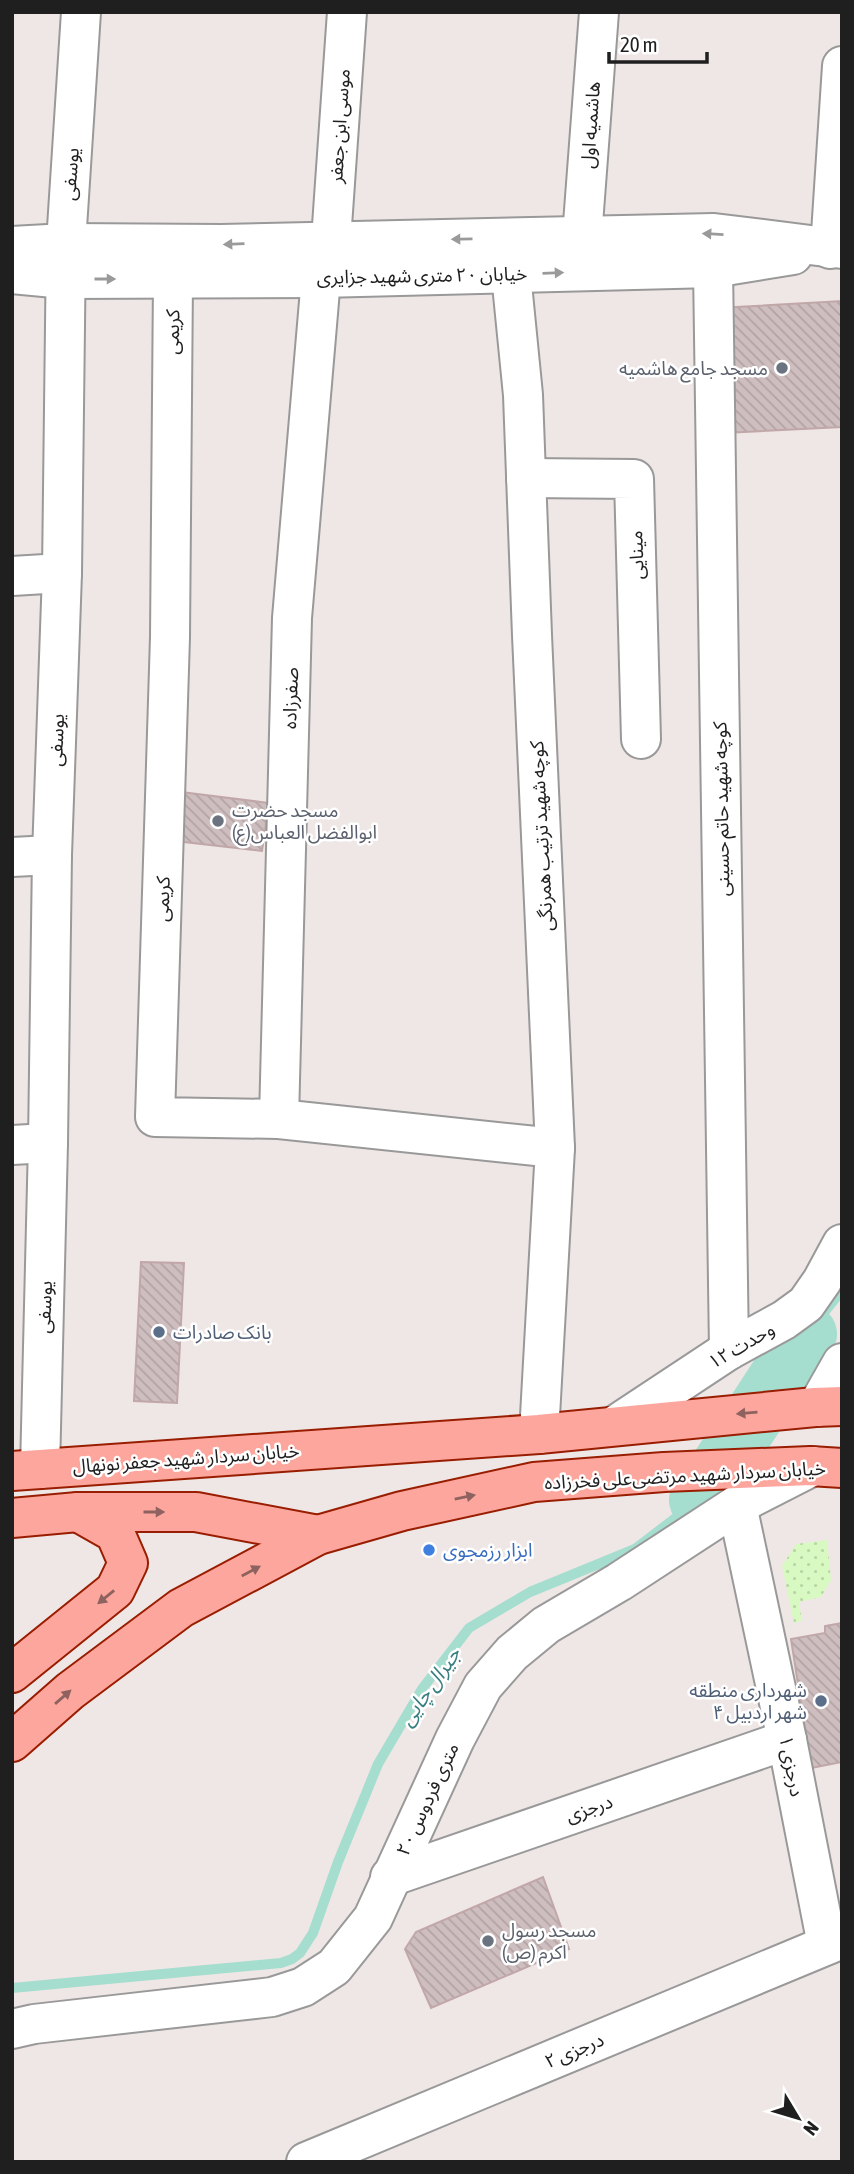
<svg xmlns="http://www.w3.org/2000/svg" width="854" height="2174" font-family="'Asap Condensed','Noto Sans Arabic',sans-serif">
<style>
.park{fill:url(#park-dots)}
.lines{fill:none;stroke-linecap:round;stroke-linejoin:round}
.stream{stroke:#a5ddcf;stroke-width:10}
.river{stroke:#a5ddcf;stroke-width:60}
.building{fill:url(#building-back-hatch);stroke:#c1a7a8;stroke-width:2}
.minor-casing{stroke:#999;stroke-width:42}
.major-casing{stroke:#991d00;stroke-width:42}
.minor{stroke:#fff;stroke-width:38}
.major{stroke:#fca69d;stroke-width:38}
.oneway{fill:#9a9a9a}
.oneway2{fill:#8e625e}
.worship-dot{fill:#6b7280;stroke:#fff;stroke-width:2.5}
.service-dot{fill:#5c6f8a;stroke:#fff;stroke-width:2.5}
.shop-dot{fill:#3f7fe0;stroke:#fff;stroke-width:2.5}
.labels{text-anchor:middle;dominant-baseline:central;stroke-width:5;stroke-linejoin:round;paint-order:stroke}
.street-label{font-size:19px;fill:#1f1f1f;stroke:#fff}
.worship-label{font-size:19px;fill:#5b616d;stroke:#fff;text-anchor:start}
.service-label{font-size:19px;fill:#4e5e75;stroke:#fff;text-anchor:start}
.shop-label{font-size:19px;fill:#366cbe;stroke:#fff;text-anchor:start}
.water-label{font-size:21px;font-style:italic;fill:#397e80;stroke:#fff}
</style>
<defs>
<pattern id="park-dots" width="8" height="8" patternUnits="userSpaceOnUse" patternTransform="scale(1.75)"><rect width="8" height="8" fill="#d8fac2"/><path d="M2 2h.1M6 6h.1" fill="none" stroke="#b9d6a6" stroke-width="1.8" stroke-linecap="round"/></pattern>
<pattern id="building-back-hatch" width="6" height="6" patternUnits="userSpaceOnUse" patternTransform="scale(1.75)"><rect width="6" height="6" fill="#cfbebf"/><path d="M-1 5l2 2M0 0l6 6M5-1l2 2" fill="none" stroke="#b1a3a4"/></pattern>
</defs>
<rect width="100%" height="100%" fill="#efe7e5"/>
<path class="park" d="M 827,1540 L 831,1580 L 821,1597 L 799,1602 L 802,1621 L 794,1623 L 782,1566 L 796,1544 Z"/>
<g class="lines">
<g class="stream">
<path d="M 807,1334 L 842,1290"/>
<path d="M 12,1988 L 281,1963 L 292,1959 L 300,1953 L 313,1933 L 338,1862 L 378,1764 L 422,1689 L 469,1628 L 530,1592 L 635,1549 L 699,1500"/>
</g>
<path class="river" d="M 699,1500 L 807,1334"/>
</g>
<g class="building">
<path d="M 842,301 L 842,427 L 725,433 L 719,308 Z"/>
<path d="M 173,791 L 269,803 L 262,851 L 167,840 Z"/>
<path d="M 141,1262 L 184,1263 L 177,1403 L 134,1401 Z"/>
<path d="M 842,1623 L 842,1762 L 811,1768 L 791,1639 L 825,1633 L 825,1626 Z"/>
<path d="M 543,1877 L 569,1949 L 431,2008 L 405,1949 L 416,1932 Z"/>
</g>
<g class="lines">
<g class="minor-casing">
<g id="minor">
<path d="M 582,237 L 599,12"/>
<path d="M 505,238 L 511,274 L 523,395 L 532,635 L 555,1148 L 539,1434"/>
<path d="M 331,240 L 347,12"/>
<path d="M 12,246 L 66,243 L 221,244 L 714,233 L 842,249"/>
<path d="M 830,249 L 842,66"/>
<path d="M 713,268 L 729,1350"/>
<path d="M 12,274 L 65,279 L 321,278 L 713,268 L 793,255"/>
<path d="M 173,279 L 170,637 L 155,1117 L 279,1119 L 555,1148"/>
<path d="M 526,478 L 634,479 L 641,739"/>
<path d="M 12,576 L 62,573"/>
<path d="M 12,857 L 52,855"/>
<path d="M 279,1119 L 292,618 L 321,278"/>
<path d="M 12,1145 L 48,1143"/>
<path d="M 817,1407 L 842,1363"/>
<path d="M 617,1424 L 729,1350 L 784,1320 L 806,1304 L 822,1281 L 842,1244"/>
<path d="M 40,1469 L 48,1143 L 52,855 L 62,573 L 66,243 L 81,12"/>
<path d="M 737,1505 L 787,1740 L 827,1945"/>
<path d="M 390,1877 L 787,1740"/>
<path d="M 12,2029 L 34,2024 L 272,1997 L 303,1987 L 334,1967 L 373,1918 L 455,1739 L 483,1686 L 512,1653 L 546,1625 L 619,1582 L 737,1505 L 813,1466"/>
<path d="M 306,2162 L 842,1939"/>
</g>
</g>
<g class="major-casing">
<g id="major">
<path d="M 12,1471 L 539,1434 L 815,1407 L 842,1406"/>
<path d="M 12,1518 L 78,1512 L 196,1512 L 318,1535"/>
<path d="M 12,1673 L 115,1590 L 128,1563 L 115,1533 L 78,1512"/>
<path d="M 12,1742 L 70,1691 L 181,1608 L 318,1535 L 402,1511 L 534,1482 L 664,1472 L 810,1466 L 842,1468"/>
</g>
</g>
<use href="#minor" class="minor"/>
<use href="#major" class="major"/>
</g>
<defs><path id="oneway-solid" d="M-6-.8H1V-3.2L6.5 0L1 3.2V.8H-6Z" transform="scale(1.75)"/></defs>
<g class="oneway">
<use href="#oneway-solid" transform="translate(713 234) rotate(-177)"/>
<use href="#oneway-solid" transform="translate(462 239) rotate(179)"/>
<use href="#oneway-solid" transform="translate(234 244) rotate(178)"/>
<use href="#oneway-solid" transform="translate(553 273) rotate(-2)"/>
<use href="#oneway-solid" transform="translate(105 279)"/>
</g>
<g class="oneway2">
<use href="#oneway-solid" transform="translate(747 1413) rotate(175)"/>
<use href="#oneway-solid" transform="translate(465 1497) rotate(-12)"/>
<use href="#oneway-solid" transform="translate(154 1512)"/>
<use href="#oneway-solid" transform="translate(251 1571) rotate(-28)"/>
<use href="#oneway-solid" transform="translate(106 1597) rotate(141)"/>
<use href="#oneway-solid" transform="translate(63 1697) rotate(-41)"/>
</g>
<g class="worship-dot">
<circle cx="782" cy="368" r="7"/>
<circle cx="218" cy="821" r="7"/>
<circle cx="488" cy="1941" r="7"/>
</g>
<g class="service-dot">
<circle cx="159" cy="1332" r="7"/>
<circle cx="821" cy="1701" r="7"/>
</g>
<circle class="shop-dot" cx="429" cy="1550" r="7"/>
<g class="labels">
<g class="street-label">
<text transform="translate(590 125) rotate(-86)">هاشمیه اول</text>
<text transform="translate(339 126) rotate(-86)">موسی ابن جعفر</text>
<text transform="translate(70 174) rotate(-86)">یوسفی</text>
<text transform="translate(422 275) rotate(-1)">خیابان ۲۰ متری شهید جزایری</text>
<text transform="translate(172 332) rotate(-89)">کریمی</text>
<text transform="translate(636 555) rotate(-92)">مینایی</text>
<text transform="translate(290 698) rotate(-88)">صفرزاده</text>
<text transform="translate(56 740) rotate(-88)">یوسفی</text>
<text transform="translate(721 809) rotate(-91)">کوچه شهید حاتم حسینی</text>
<text transform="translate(541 836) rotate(-93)">کوچه شهید ترتیب همرنگی</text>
<text transform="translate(162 899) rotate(-88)">کریمی</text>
<text transform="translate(44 1307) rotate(-88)">یوسفی</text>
<text transform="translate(741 1345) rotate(-30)">وحدت ۱۲</text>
<text transform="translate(186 1458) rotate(-4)">خیابان سردار شهید جعفر نونهال</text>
<text transform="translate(685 1475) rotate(-3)">خیابان سردار شهید مرتضی‌علی فخرزاده</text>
<text transform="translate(792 1766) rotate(79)">درجزی ۱</text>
<text transform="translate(427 1799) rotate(-65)">۲۰ متری فردوس</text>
<text transform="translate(589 1808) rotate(-19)">درجزی</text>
<text transform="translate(574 2050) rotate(-23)">درجزی ۲</text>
</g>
<g class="worship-label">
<text x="768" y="368" text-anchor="end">مسجد جامع هاشمیه</text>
<text x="232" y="810">مسجد حضرت<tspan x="232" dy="22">ابوالفضل العباس(ع)</tspan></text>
<text x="502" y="1930">مسجد رسول<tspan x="502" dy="22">اکرم (ص)</tspan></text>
</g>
<g class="service-label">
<text x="173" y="1332">بانک صادرات</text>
<text x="807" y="1690" text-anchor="end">شهرداری منطقه<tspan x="807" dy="22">۴ شهر اردبیل</tspan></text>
</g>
<g class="shop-label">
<text x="443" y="1550">ابزار رزمجوی</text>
</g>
<g class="water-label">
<text transform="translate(429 1686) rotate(-55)">جیرال چایی</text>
</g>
</g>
<rect width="854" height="2174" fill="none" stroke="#1f1f1f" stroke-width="28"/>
<g transform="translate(798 2118) rotate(128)" stroke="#ffffff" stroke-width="5" paint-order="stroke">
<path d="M0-5L12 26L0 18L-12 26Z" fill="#1f1f1f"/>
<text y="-10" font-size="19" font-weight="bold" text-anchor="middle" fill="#1f1f1f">N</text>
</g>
<path d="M609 52v10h98v-10" fill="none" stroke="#1f1f1f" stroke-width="3.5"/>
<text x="620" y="52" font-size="21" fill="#1f1f1f" stroke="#ffffff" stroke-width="5" paint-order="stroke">20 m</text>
</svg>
